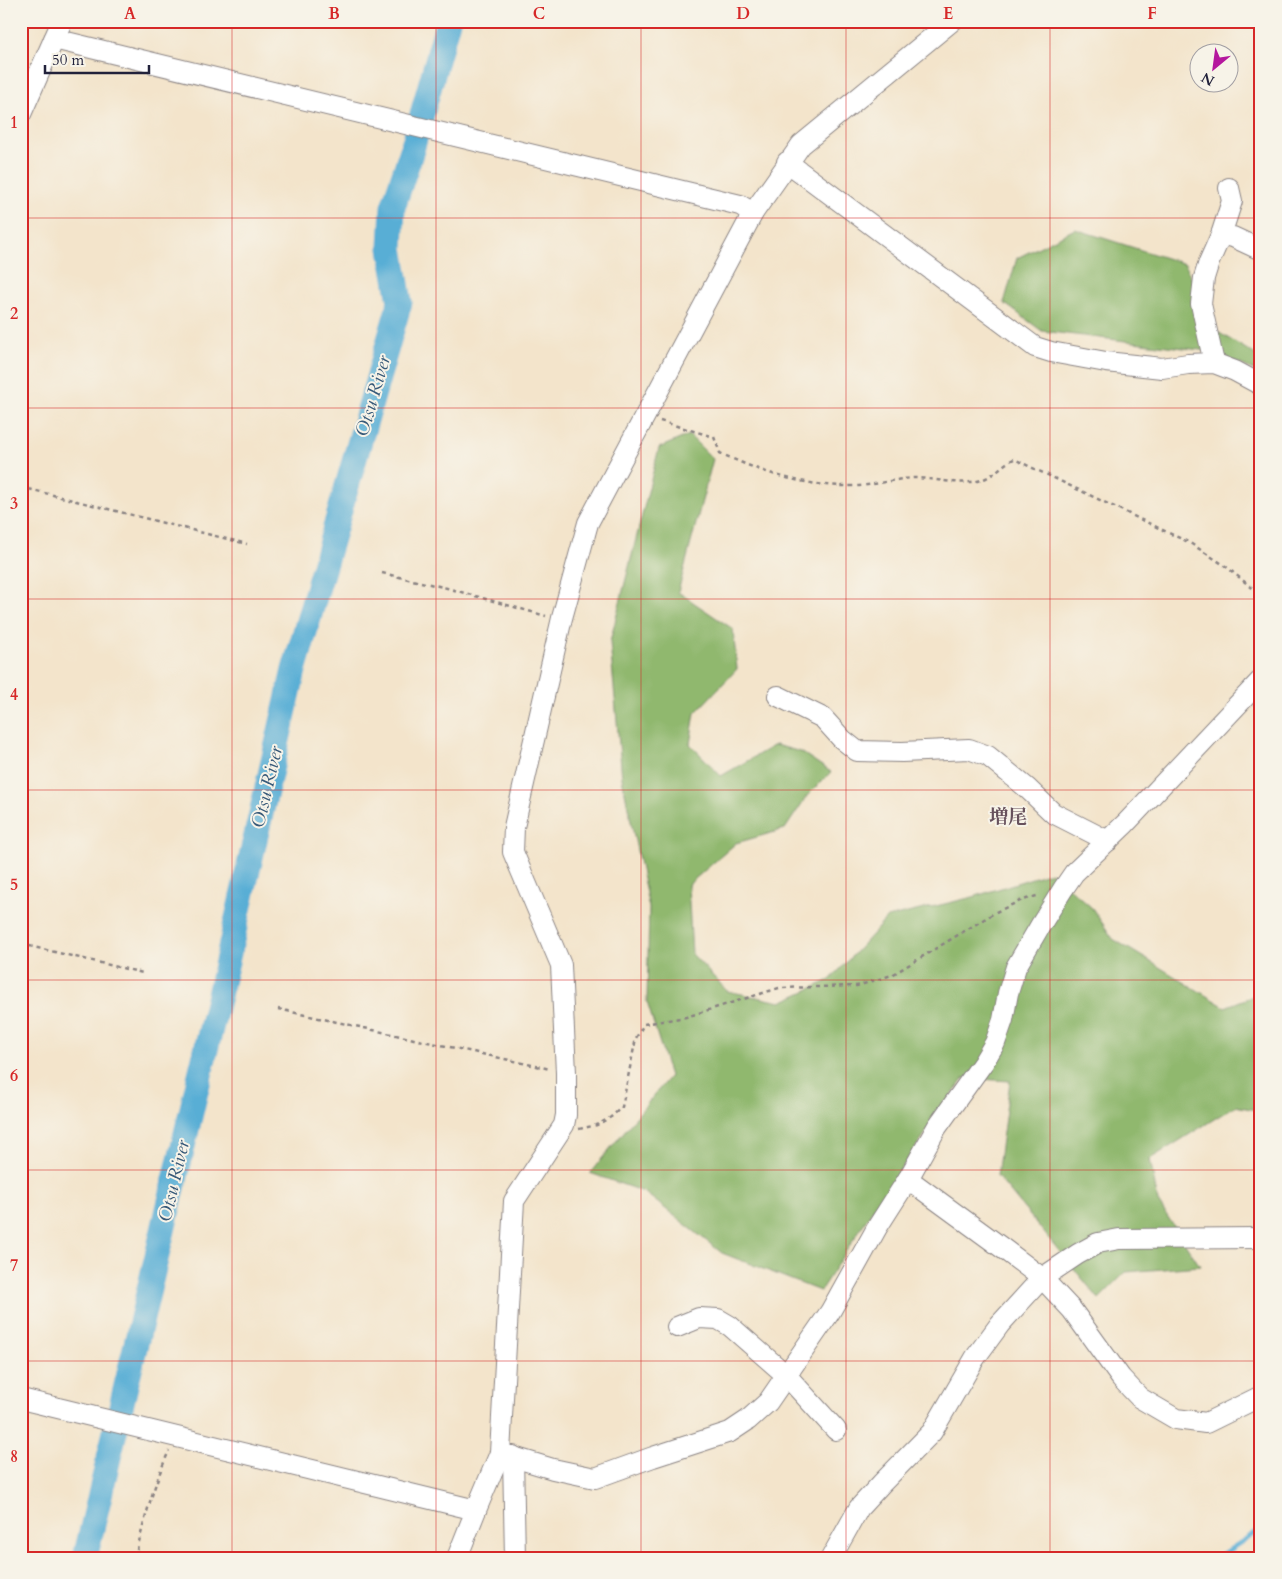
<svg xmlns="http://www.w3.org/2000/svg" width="1282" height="1579" font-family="Cardo,'Noto Serif JP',serif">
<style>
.forest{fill:#90b86e;stroke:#596d54}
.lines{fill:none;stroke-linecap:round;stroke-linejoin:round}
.stream{stroke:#59aed5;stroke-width:4.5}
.river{stroke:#59aed5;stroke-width:25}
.minor-casing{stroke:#8a8383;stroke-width:22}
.path{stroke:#8a8383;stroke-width:2.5;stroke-dasharray:4 4;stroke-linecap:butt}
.minor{stroke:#fff;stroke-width:20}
.grid{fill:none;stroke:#d62828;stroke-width:1;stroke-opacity:0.55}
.labels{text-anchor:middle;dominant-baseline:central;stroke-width:4;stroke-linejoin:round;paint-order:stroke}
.water-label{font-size:19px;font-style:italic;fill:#385a79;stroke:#f7f3e8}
.neighbourhood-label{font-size:19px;font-weight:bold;fill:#67515c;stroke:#f7f3e8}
.neatline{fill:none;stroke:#d62828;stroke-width:2}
.grid-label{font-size:16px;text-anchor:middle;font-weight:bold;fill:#d62828}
</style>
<rect width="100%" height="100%" fill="#f7f3e8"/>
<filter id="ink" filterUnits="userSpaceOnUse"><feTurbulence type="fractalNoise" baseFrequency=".02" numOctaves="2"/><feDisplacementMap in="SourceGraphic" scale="10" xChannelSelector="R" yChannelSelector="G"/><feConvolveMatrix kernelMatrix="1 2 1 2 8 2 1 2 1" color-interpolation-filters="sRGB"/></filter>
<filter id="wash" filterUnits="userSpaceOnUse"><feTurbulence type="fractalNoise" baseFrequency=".0096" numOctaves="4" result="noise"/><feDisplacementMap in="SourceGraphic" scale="20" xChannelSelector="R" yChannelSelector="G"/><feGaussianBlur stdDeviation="1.12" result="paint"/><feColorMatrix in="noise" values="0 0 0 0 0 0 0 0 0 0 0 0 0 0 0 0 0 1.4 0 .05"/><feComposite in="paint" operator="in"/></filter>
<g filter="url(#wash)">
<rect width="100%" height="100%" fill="#f3e4cb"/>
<g class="forest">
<path d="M 1075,229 L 1185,264 L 1216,331 L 1261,358 L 1261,373 L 1209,351 L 1042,331 L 1004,303 L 1017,258 Z"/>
<path d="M 689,435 L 713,459 L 678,592 L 733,629 L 737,669 L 695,713 L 690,744 L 721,776 L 775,745 L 801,752 L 831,772 L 807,796 L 785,829 L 736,843 L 688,885 L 692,954 L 727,991 L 781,1002 L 830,980 L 887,918 L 973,897 L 1051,872 L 1092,908 L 1113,939 L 1225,1007 L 1261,993 L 1261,1115 L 1256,1110 L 1235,1106 L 1150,1159 L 1158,1202 L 1200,1266 L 1126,1272 L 1099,1299 L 997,1176 L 1010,1081 L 964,1078 L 878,1202 L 820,1291 L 722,1253 L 644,1192 L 590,1173 L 670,1076 L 647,1002 L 649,908 L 622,778 L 610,642 L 659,448 Z"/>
</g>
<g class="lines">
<g class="stream">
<path d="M 1071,1558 L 1079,1558"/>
<path d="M 1217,1558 L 1261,1529"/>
</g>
<path class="river" d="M 85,1558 L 229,953 L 294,670 L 400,302 L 391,248 L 393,207 L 412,150 L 448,21"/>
</g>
</g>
<g filter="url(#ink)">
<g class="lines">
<g class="minor-casing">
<g id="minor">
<path d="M 54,39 L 740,205 L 753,213"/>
<path d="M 21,114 L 62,21"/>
<path d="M 787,162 L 1035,347 L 1051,352 L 1106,362 L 1162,368 L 1188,364 L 1214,363 L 1235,371 L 1261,385"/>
<path d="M 1221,235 L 1233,237 L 1261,250"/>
<path d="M 1214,363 L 1201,304 L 1204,278 L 1209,262 L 1221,235 L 1232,201 L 1229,188"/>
<path d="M 778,696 L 823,718 L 842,739 L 857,751 L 902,752 L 969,749 L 988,756 L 1027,788 L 1053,813 L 1108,841"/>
<path d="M 908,1179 L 1005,1250 L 1042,1278 L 1072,1310 L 1121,1378 L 1140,1398 L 1176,1419 L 1206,1423 L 1261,1396"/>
<path d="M 677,1327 L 699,1318 L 718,1319 L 730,1326 L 786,1375 L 836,1430"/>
<path d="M 21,1399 L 476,1510 L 457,1558"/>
<path d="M 500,1453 L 553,1469 L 595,1478 L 653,1457 L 730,1432 L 748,1420 L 768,1402 L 830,1312 L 878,1226 L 908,1179 L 937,1127 L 983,1063 L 995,1043 L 1003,1020 L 1008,993 L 1016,967 L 1040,926 L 1063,889 L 1074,873 L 1126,823 L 1261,680"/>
<path d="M 513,1456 L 515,1558"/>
<path d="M 476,1510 L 500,1453 L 514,1201 L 564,1125 L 566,1115 L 566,1073 L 561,965 L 513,852 L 514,827 L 562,618 L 588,523 L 753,213 L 801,145 L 952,21"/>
<path d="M 831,1558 L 859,1508 L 882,1483 L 932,1432 L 975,1358 L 1000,1324 L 1042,1278 L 1078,1254 L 1098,1243 L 1119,1239 L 1261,1238"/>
</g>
</g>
<g class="path">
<path d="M 660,421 L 714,437 L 720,453 C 762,473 806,487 853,486 C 873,486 893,479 914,478 C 936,478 965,488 986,478 C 997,473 1002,464 1014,459 L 1190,543 L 1224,565 L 1261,595"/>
<path d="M 21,487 L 247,544"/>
<path d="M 382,573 L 447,588 L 546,616"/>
<path d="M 21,944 L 143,973"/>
<path d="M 278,1009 L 550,1069"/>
<path d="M 579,1129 L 597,1125 L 611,1117 L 622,1107 L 636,1038 L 644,1024 L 686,1017 L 779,988 L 857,986 L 892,975 L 996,912 L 1020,901 L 1040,895"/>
<path d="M 135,1558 C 144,1521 153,1486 169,1451"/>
</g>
<use href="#minor" class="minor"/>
</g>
</g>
<path class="grid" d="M 232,21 L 232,1558M 436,21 L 436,1558M 641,21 L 641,1558M 846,21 L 846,1558M 1050,21 L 1050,1558M 21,218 L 1261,218M 21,408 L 1261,408M 21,599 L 1261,599M 21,790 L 1261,790M 21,980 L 1261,980M 21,1170 L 1261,1170M 21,1361 L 1261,1361"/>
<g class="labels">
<g class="water-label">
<text transform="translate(373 396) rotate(-74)">Otsu River</text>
<text transform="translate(267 787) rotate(-77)">Otsu River</text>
<text transform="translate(174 1181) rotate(-77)">Otsu River</text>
</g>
<g class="neighbourhood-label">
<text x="1008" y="817">増尾</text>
</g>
</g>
<rect width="1282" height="1579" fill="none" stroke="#f7f3e8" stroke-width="55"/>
<g transform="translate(1214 68) rotate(209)"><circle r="24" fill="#f7f3e8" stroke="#a29fa3"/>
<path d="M0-4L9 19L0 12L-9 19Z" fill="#b5179e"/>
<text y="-8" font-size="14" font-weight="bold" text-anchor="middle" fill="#22223b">N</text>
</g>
<path d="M45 65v8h104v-8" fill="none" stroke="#22223b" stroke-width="2.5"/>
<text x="52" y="65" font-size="15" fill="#22223b" stroke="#f7f3e8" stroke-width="4" paint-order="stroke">50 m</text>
<rect x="28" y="28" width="1226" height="1524" class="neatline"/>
<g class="grid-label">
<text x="130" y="19">A</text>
<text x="334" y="19">B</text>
<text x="539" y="19">C</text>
<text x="743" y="19">D</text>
<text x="948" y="19">E</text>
<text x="1152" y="19">F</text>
<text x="14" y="128">1</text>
<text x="14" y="319">2</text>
<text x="14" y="509">3</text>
<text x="14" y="700">4</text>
<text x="14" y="890">5</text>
<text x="14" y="1081">6</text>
<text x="14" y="1271">7</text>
<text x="14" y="1462">8</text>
</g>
</svg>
